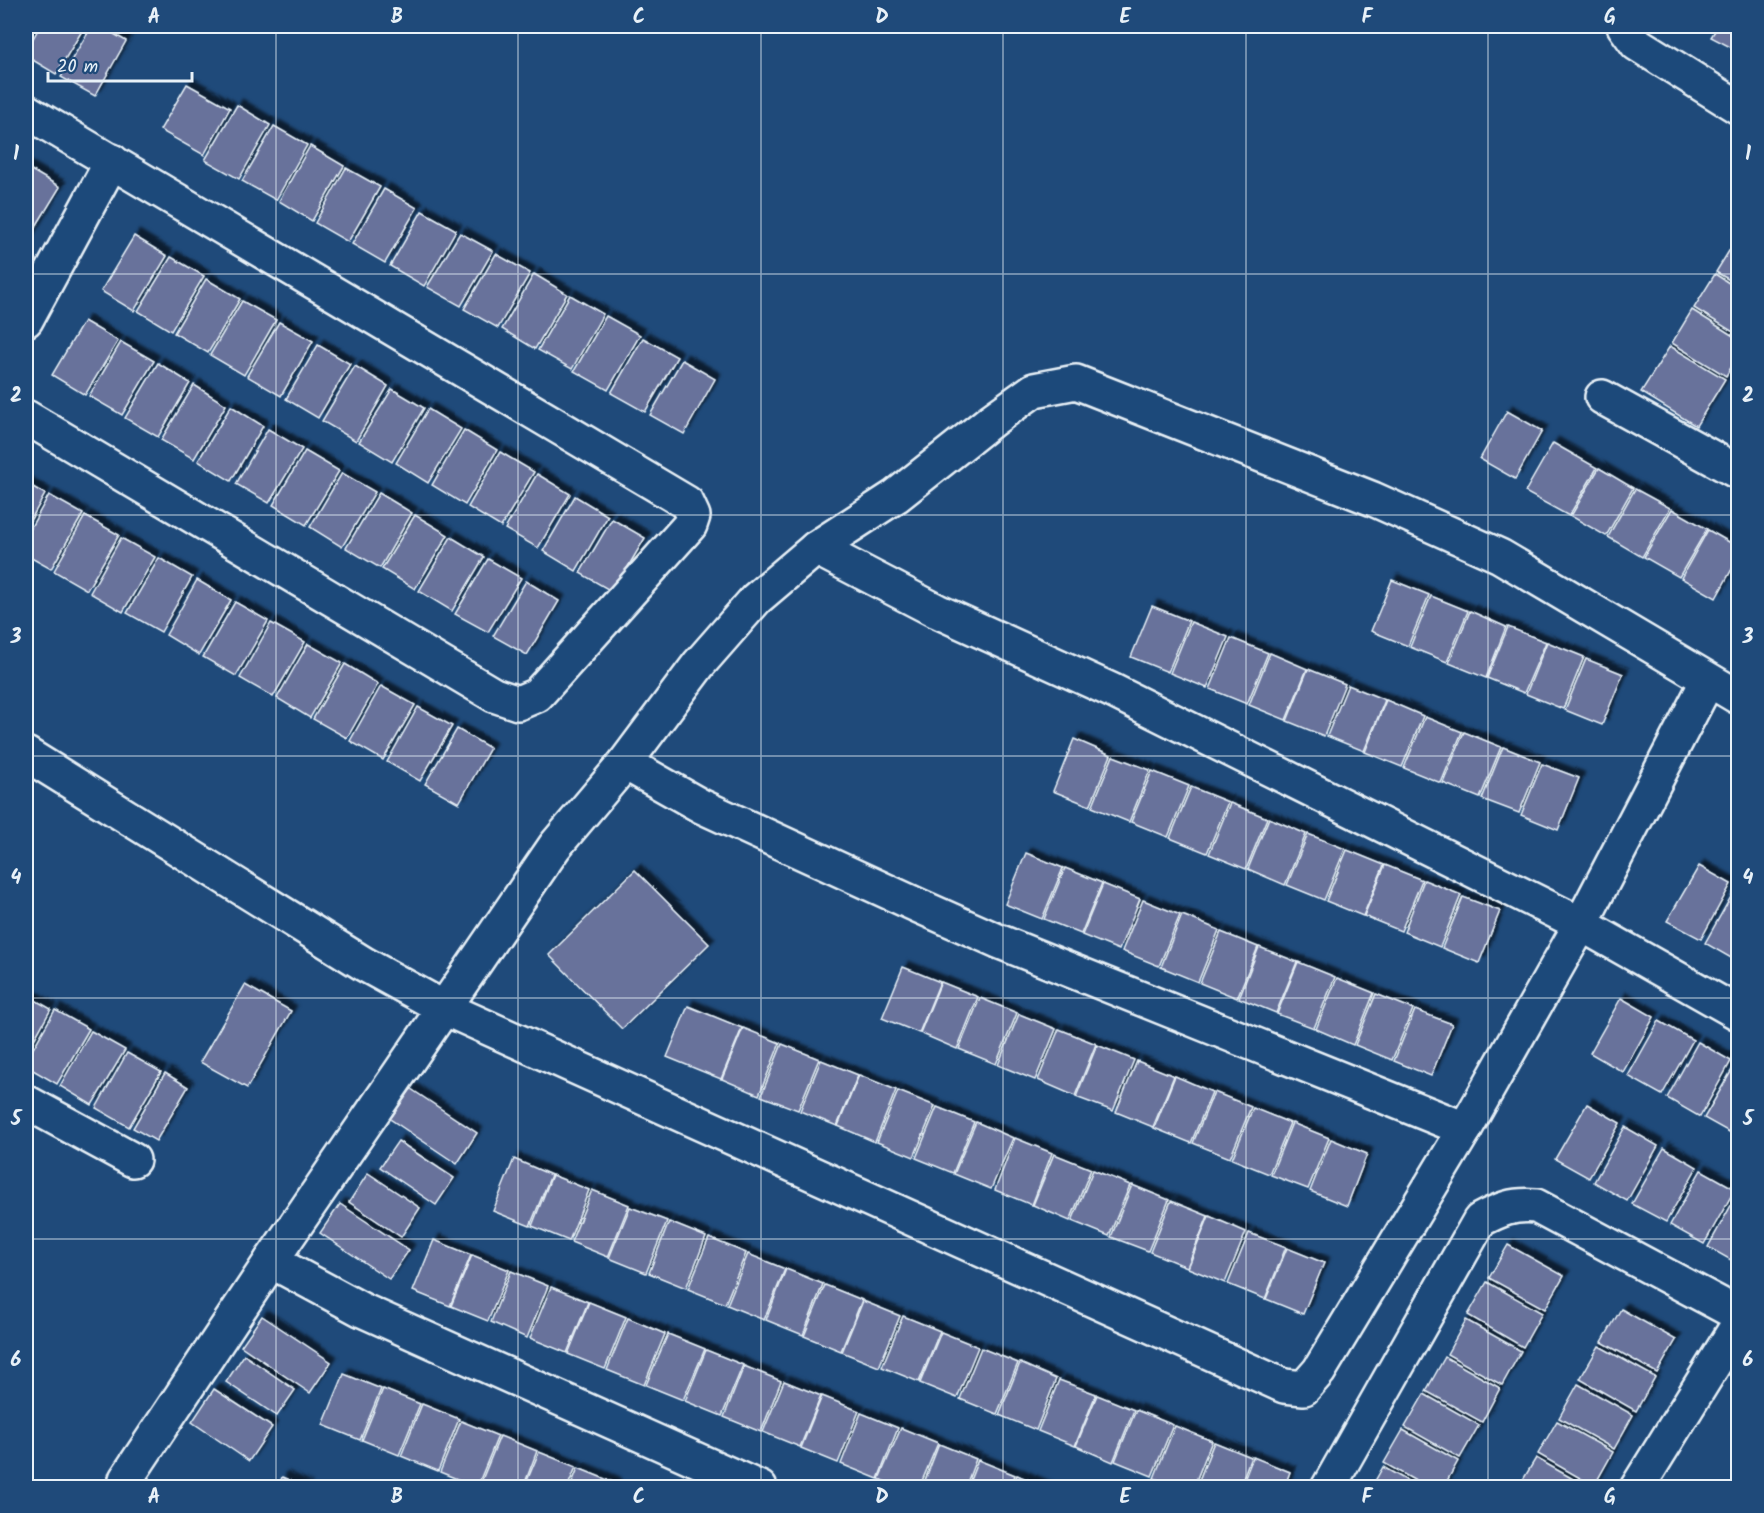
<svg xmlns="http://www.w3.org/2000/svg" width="1764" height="1513" font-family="Kalam,sans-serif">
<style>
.building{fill:#68729b;stroke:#e8f1f8;stroke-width:1.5;filter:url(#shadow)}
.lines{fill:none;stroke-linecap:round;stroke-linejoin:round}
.minor-casing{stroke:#e8f1f8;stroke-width:38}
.minor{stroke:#1f4a7a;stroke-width:33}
.grid{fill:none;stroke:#e8f1f8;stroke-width:1.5;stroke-opacity:0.55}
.neatline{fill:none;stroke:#e8f1f8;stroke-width:2}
.grid-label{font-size:20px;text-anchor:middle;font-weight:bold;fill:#e8f1f8}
</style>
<defs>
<filter id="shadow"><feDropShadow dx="5.5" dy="-5.5" stdDeviation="1.5" flood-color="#0009"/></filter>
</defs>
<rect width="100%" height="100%" fill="#1f4a7a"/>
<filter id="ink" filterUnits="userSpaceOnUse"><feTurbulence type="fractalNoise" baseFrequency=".0167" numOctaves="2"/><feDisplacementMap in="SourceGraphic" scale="12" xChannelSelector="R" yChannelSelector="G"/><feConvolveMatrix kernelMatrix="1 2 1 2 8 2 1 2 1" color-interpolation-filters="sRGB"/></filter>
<g filter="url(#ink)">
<g class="building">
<path d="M 26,26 L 35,26 L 26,42 Z"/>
<path d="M 40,26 L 85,26 L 56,74 L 26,56 L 26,51 Z"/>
<path d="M 92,26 L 100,26 L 126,41 L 95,96 L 61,77 Z"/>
<path d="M 1718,26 L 1738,26 L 1738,51 L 1711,37 Z"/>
<path d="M 187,84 L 230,108 L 204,155 L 160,130 Z"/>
<path d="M 237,105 L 270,125 L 239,179 L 205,160 Z"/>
<path d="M 274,126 L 307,145 L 276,200 L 242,181 Z"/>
<path d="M 310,146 L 344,166 L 312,221 L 279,201 Z"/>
<path d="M 26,167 L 60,187 L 27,241 L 26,240 Z"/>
<path d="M 346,168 L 380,187 L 348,242 L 315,223 Z"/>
<path d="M 384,189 L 417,208 L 385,263 L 352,244 Z"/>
<path d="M 422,211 L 456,230 L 424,286 L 390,266 Z"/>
<path d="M 460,233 L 493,251 L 461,306 L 427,287 Z"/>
<path d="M 134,236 L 167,256 L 134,311 L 101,291 Z"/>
<path d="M 1737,238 L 1738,239 L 1738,285 L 1716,272 Z"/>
<path d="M 496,254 L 530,273 L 498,328 L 464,309 Z"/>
<path d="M 171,257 L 204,276 L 171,331 L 138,311 Z"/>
<path d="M 534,274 L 567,294 L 535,349 L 502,329 Z"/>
<path d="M 1715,274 L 1738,289 L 1738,335 L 1694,308 Z"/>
<path d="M 206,279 L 240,299 L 208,353 L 174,333 Z"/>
<path d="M 570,295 L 603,314 L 572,369 L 538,350 Z"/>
<path d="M 242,301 L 276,320 L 244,375 L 210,355 Z"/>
<path d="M 1692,310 L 1738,339 L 1738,356 L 1726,376 L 1672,343 Z"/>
<path d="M 606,316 L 640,335 L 608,390 L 574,371 Z"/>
<path d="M 84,321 L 118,341 L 85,395 L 52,375 Z"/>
<path d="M 279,322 L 313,341 L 281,396 L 247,376 Z"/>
<path d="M 643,338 L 677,357 L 645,412 L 611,393 Z"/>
<path d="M 121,342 L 154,361 L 122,415 L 89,396 Z"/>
<path d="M 318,345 L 350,364 L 318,418 L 286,399 Z"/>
<path d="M 1670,346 L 1725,379 L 1696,426 L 1641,392 Z"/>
<path d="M 682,360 L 715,379 L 684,434 L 650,415 Z"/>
<path d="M 158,363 L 190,383 L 158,437 L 125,418 Z"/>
<path d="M 355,366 L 388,386 L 356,441 L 322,421 Z"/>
<path d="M 194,385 L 226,405 L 194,459 L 161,440 Z"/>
<path d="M 392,389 L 424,408 L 392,462 L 359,442 Z"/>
<path d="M 231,406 L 263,426 L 231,481 L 198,461 Z"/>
<path d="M 428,409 L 461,429 L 428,483 L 396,463 Z"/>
<path d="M 1507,411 L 1542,431 L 1515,479 L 1480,459 Z"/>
<path d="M 268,429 L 302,449 L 269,503 L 236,484 Z"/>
<path d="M 464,430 L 497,450 L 465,505 L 432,485 Z"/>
<path d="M 1553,443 L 1597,468 L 1569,516 L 1525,492 Z"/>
<path d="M 305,451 L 339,471 L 306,525 L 273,505 Z"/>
<path d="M 500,452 L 534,472 L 501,527 L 468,507 Z"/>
<path d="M 1599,468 L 1633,488 L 1606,536 L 1571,516 Z"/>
<path d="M 342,473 L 375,492 L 342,547 L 310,527 Z"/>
<path d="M 537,474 L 570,494 L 538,548 L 505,529 Z"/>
<path d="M 26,483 L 45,494 L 26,528 Z"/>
<path d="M 1635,489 L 1670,508 L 1642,557 L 1608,537 Z"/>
<path d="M 379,493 L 412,513 L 380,568 L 346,548 Z"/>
<path d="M 49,495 L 83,514 L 51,569 L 26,555 L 26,536 Z"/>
<path d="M 575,496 L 608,516 L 576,571 L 543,551 Z"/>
<path d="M 1672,509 L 1707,529 L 1679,577 L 1644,557 Z"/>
<path d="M 415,515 L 448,535 L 415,589 L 382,569 Z"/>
<path d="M 85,516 L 119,535 L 87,590 L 54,571 Z"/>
<path d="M 612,519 L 645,538 L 613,592 L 580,573 Z"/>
<path d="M 1708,530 L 1738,547 L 1738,558 L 1716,598 L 1681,578 Z"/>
<path d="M 451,537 L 484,557 L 452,611 L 419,591 Z"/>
<path d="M 121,538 L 155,557 L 123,612 L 90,593 Z"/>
<path d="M 159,558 L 192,577 L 161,632 L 127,613 Z"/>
<path d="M 488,559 L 521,578 L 488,632 L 455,614 Z"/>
<path d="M 197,580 L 231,600 L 199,655 L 166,635 Z"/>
<path d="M 1392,580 L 1429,595 L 1408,646 L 1371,631 Z"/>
<path d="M 526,581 L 559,601 L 527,655 L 493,636 Z"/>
<path d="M 1431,596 L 1468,611 L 1447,662 L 1410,647 Z"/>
<path d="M 235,602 L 268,621 L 236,676 L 203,657 Z"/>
<path d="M 1152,606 L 1189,621 L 1168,672 L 1131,657 Z"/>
<path d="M 1470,611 L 1506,627 L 1486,678 L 1449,663 Z"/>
<path d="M 1191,622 L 1228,637 L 1207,688 L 1170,673 Z"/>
<path d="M 271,623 L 305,642 L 273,697 L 240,678 Z"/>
<path d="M 1508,627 L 1546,642 L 1524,693 L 1487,678 Z"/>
<path d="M 1231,638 L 1268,653 L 1247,704 L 1210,689 Z"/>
<path d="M 1547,642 L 1584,657 L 1563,709 L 1526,694 Z"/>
<path d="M 308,644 L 342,663 L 310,718 L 277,698 Z"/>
<path d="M 1270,653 L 1307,669 L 1286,720 L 1249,705 Z"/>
<path d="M 1586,659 L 1623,674 L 1602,725 L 1565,710 Z"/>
<path d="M 345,664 L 378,684 L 347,738 L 313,719 Z"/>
<path d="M 1308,669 L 1345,684 L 1324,736 L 1287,721 Z"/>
<path d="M 1348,685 L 1385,700 L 1364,751 L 1327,736 Z"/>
<path d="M 381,686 L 415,705 L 383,760 L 350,741 Z"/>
<path d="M 1386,700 L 1423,716 L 1402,767 L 1365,752 Z"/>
<path d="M 418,707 L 452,726 L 420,781 L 387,762 Z"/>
<path d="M 1425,717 L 1462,732 L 1441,783 L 1404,768 Z"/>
<path d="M 457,729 L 490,748 L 459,803 L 425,784 Z"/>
<path d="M 1464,732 L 1501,747 L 1480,798 L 1443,783 Z"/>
<path d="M 1074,739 L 1111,755 L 1090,806 L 1053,791 Z"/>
<path d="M 1503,747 L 1540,762 L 1519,813 L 1482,799 Z"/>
<path d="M 1113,756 L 1150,770 L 1129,822 L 1092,807 Z"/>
<path d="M 1542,764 L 1579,778 L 1558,830 L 1521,815 Z"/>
<path d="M 1152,771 L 1189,786 L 1168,837 L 1131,822 Z"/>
<path d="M 1191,787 L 1228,802 L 1207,853 L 1170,838 Z"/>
<path d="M 1230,803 L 1267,818 L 1246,869 L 1209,854 Z"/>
<path d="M 1269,818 L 1306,834 L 1285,885 L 1248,869 Z"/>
<path d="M 1308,834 L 1345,849 L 1324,900 L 1287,885 Z"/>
<path d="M 1347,850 L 1384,865 L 1363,916 L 1326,901 Z"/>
<path d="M 1026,853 L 1063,868 L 1042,919 L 1005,904 Z"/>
<path d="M 1385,865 L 1422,880 L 1401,931 L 1364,916 Z"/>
<path d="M 1699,866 L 1731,884 L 1701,939 L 1667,921 Z"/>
<path d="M 1065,868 L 1102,883 L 1081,934 L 1044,919 Z"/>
<path d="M 635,870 L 709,944 L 622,1029 L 549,955 Z"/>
<path d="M 1424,880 L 1461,895 L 1440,947 L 1404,932 Z"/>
<path d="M 1103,884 L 1140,899 L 1119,950 L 1082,935 Z"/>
<path d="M 1736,888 L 1738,889 L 1738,962 L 1705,943 Z"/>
<path d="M 1463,897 L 1500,911 L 1479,963 L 1442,948 Z"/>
<path d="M 1143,900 L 1180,915 L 1159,966 L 1122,951 Z"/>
<path d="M 1182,915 L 1219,930 L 1198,982 L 1161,967 Z"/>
<path d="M 1221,932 L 1258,947 L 1237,998 L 1200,983 Z"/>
<path d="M 1259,947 L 1297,962 L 1276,1013 L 1239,998 Z"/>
<path d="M 1298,962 L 1335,977 L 1314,1028 L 1277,1014 Z"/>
<path d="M 903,967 L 940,982 L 919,1033 L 882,1018 Z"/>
<path d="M 1337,978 L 1374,993 L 1353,1045 L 1316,1029 Z"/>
<path d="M 941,982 L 978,997 L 957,1049 L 920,1033 Z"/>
<path d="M 245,985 L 291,1011 L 247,1088 L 200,1062 Z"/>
<path d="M 1376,994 L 1413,1009 L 1392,1060 L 1355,1045 Z"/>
<path d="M 26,995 L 51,1009 L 26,1054 Z"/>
<path d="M 980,998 L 1017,1013 L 996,1064 L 959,1049 Z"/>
<path d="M 1621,998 L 1654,1017 L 1623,1072 L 1590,1053 Z"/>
<path d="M 688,1006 L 742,1028 L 721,1079 L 667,1057 Z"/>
<path d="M 55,1010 L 89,1029 L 57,1084 L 26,1066 L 26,1061 Z"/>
<path d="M 1415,1010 L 1452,1024 L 1431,1076 L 1394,1061 Z"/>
<path d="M 1019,1014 L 1056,1029 L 1035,1080 L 998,1065 Z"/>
<path d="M 1659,1021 L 1693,1040 L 1662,1095 L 1628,1076 Z"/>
<path d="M 743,1028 L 780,1043 L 759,1095 L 722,1079 Z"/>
<path d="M 1059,1029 L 1096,1044 L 1075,1096 L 1038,1080 Z"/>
<path d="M 91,1031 L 125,1050 L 92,1105 L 60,1086 Z"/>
<path d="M 1698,1042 L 1731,1061 L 1700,1117 L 1667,1098 Z"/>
<path d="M 782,1044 L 819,1059 L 798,1110 L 761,1096 Z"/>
<path d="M 1097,1045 L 1134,1060 L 1113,1111 L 1076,1097 Z"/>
<path d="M 127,1053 L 161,1072 L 129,1127 L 96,1108 Z"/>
<path d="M 821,1060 L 858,1075 L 837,1126 L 800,1111 Z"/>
<path d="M 1137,1061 L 1174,1076 L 1153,1127 L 1116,1112 Z"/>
<path d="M 1736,1063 L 1738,1065 L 1738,1137 L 1704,1118 Z"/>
<path d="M 165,1073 L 188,1087 L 156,1141 L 133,1128 Z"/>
<path d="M 859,1075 L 896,1090 L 875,1142 L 838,1126 Z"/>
<path d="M 1175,1076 L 1212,1092 L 1191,1143 L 1154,1128 Z"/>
<path d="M 411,1089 L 477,1133 L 457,1164 L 390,1119 Z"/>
<path d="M 898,1091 L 935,1106 L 914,1157 L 877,1142 Z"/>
<path d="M 1214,1092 L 1251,1107 L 1230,1158 L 1193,1143 Z"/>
<path d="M 1587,1104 L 1620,1123 L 1589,1178 L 1555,1159 Z"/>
<path d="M 937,1107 L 974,1122 L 953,1173 L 916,1158 Z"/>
<path d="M 1253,1108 L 1290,1123 L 1269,1174 L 1232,1159 Z"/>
<path d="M 976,1122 L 1013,1138 L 991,1189 L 954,1174 Z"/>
<path d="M 1292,1123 L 1329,1138 L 1308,1189 L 1271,1175 Z"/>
<path d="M 1625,1127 L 1658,1146 L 1627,1201 L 1594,1182 Z"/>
<path d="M 1015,1138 L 1052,1153 L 1032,1205 L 995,1190 Z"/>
<path d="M 1331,1139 L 1367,1154 L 1347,1206 L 1310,1191 Z"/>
<path d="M 398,1141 L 454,1178 L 436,1205 L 380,1167 Z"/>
<path d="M 1664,1148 L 1697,1167 L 1666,1222 L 1632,1204 Z"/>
<path d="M 1054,1154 L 1091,1169 L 1070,1221 L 1033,1205 Z"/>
<path d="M 514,1159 L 551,1175 L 530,1226 L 493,1211 Z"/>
<path d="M 1093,1170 L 1130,1185 L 1109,1236 L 1072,1221 Z"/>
<path d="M 1701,1170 L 1735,1189 L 1704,1244 L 1670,1225 Z"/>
<path d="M 368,1173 L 420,1208 L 401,1237 L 349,1202 Z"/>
<path d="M 552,1175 L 589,1190 L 569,1241 L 532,1226 Z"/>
<path d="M 1132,1185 L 1169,1200 L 1148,1251 L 1111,1237 Z"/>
<path d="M 592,1190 L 629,1205 L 608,1257 L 571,1242 Z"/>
<path d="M 1738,1193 L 1738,1264 L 1708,1247 Z"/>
<path d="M 1171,1201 L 1208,1216 L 1187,1267 L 1150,1252 Z"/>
<path d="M 340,1204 L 409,1250 L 389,1279 L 320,1233 Z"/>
<path d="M 630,1207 L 667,1221 L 646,1273 L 609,1258 Z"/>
<path d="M 1209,1216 L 1246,1232 L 1225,1283 L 1188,1268 Z"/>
<path d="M 669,1222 L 706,1237 L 686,1288 L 649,1273 Z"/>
<path d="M 1249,1233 L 1286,1247 L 1265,1299 L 1228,1284 Z"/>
<path d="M 709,1238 L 746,1253 L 725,1304 L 688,1289 Z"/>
<path d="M 434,1240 L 471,1255 L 450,1306 L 413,1291 Z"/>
<path d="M 1508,1245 L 1564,1276 L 1545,1309 L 1489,1278 Z"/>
<path d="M 1287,1248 L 1324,1263 L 1303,1314 L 1266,1299 Z"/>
<path d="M 748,1254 L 785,1269 L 764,1320 L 727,1305 Z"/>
<path d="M 472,1255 L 509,1270 L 488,1321 L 451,1306 Z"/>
<path d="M 786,1269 L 823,1284 L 803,1335 L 766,1320 Z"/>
<path d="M 511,1271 L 548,1286 L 527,1338 L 491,1322 Z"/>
<path d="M 1487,1282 L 1542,1313 L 1523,1347 L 1468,1315 Z"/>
<path d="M 825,1285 L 862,1300 L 841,1351 L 804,1336 Z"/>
<path d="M 551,1287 L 588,1302 L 567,1353 L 530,1338 Z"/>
<path d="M 863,1301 L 900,1316 L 879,1367 L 842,1352 Z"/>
<path d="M 589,1302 L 626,1317 L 605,1369 L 568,1354 Z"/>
<path d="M 1621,1309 L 1676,1340 L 1657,1373 L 1602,1342 Z"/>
<path d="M 262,1316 L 331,1362 L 310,1393 L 241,1346 Z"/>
<path d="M 903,1316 L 940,1331 L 919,1382 L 882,1367 Z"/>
<path d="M 628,1318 L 665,1334 L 644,1385 L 607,1370 Z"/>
<path d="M 1466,1320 L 1521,1351 L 1502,1385 L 1447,1354 Z"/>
<path d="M 941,1332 L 978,1347 L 957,1398 L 920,1383 Z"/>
<path d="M 668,1334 L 705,1349 L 683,1400 L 646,1385 Z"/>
<path d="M 1599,1346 L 1655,1377 L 1636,1411 L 1580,1379 Z"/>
<path d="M 981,1348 L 1018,1363 L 997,1414 L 960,1399 Z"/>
<path d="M 706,1350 L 743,1365 L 722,1416 L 685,1401 Z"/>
<path d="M 244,1355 L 295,1390 L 277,1416 L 226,1382 Z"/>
<path d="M 1445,1357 L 1500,1388 L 1482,1422 L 1426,1391 Z"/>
<path d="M 1020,1363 L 1056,1379 L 1036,1430 L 999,1415 Z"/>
<path d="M 744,1366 L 781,1381 L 761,1432 L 724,1417 Z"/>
<path d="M 344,1374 L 381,1389 L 360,1440 L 323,1425 Z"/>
<path d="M 1059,1380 L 1096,1394 L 1075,1446 L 1038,1431 Z"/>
<path d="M 784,1381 L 821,1396 L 800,1447 L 763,1432 Z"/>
<path d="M 1578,1384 L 1633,1415 L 1614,1449 L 1559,1418 Z"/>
<path d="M 214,1389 L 272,1427 L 249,1461 L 192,1422 Z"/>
<path d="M 383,1389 L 420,1404 L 399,1455 L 362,1440 Z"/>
<path d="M 1424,1394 L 1479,1425 L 1460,1458 L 1405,1427 Z"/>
<path d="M 1097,1395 L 1134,1410 L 1113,1462 L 1076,1446 Z"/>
<path d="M 822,1396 L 859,1411 L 838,1463 L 801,1448 Z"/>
<path d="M 422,1404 L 459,1419 L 438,1471 L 401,1456 Z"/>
<path d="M 1136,1410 L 1173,1425 L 1152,1476 L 1115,1461 Z"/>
<path d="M 861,1413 L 898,1428 L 878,1479 L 841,1464 Z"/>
<path d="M 461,1421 L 498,1436 L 477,1487 L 440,1472 Z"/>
<path d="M 1557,1421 L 1613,1452 L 1594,1486 L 1538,1454 Z"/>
<path d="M 1175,1426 L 1212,1441 L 1193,1488 L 1179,1488 L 1154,1478 Z"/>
<path d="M 901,1428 L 938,1443 L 919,1488 L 900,1488 L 879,1479 Z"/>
<path d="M 1403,1430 L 1458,1461 L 1443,1488 L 1428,1488 L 1384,1463 Z"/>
<path d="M 500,1436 L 537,1451 L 523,1488 L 479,1487 Z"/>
<path d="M 1214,1442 L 1251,1457 L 1239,1488 L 1196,1488 Z"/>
<path d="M 939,1444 L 976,1459 L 965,1488 L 922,1488 Z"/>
<path d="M 539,1452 L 576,1467 L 567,1488 L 524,1488 Z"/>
<path d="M 1253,1457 L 1290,1472 L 1284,1488 L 1241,1488 Z"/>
<path d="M 1536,1458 L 1589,1488 L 1518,1488 Z"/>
<path d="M 978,1460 L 1015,1475 L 1010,1488 L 967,1488 Z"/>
<path d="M 1383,1467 L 1420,1488 L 1371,1488 Z"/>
<path d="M 578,1468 L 615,1483 L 613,1488 L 570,1488 Z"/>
<path d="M 1017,1475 L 1047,1488 L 1012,1488 Z"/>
<path d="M 282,1477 L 307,1488 L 278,1488 Z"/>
</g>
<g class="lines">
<g class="minor-casing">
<g id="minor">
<path d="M 1624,26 L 1637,44 L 1738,107"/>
<path d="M 26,111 L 687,503 L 693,516 L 690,525 L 537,695 L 518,703 L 494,695 L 26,417"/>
<path d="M 26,320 L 112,161"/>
<path d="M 1602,397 L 1738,472"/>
<path d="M 816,548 L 937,611 L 1111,690 L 1581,924 L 1738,1013"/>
<path d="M 26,754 L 364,964 L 444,1008 L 1284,1386 L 1304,1388 L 1319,1371 L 1465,1129 L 1581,924 L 1708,680"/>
<path d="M 625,763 L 701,806 L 919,906 L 998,941 L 1465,1129"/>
<path d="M 26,1102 L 133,1160"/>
<path d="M 271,1261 L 362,1310 L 760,1488"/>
<path d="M 124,1488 L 126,1479 L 271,1261 L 555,846 L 625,763 L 699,664 L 756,599 L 816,548 L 896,496 L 992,420 L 1034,390 L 1076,382 L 1373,499 L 1500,556 L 1738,697"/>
<path d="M 1328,1488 L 1480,1220 C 1501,1209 1512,1204 1536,1206 L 1738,1314"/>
<path d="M 1637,1488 L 1738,1325"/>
</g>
</g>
<use href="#minor" class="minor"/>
</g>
</g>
<path class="grid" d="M 276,26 L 276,1488M 518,26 L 518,1488M 761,26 L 761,1488M 1003,26 L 1003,1488M 1246,26 L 1246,1488M 1488,26 L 1488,1488M 26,274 L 1738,274M 26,515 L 1738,515M 26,756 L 1738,756M 26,998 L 1738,998M 26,1239 L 1738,1239"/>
<rect width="1764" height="1513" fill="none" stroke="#1f4a7a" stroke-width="66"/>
<path d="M48 72v9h144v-9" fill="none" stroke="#e8f1f8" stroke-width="3"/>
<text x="57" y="72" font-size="18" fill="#e8f1f8" stroke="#1f4a7a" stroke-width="4.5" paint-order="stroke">20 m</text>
<rect x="33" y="33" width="1698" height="1447" class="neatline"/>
<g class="grid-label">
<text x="154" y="23">A</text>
<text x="397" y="23">B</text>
<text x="639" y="23">C</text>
<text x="882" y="23">D</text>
<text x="1125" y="23">E</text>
<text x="1367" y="23">F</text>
<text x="1610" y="23">G</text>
<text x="16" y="160">1</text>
<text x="1748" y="160">1</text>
<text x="16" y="402">2</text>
<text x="1748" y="402">2</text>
<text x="16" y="643">3</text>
<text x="1748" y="643">3</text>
<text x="16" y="884">4</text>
<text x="1748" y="884">4</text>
<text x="16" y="1125">5</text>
<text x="1748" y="1125">5</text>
<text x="16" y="1366">6</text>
<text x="1748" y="1366">6</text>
<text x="154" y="1503">A</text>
<text x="397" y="1503">B</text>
<text x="639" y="1503">C</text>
<text x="882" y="1503">D</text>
<text x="1125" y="1503">E</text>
<text x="1367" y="1503">F</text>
<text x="1610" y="1503">G</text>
</g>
</svg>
